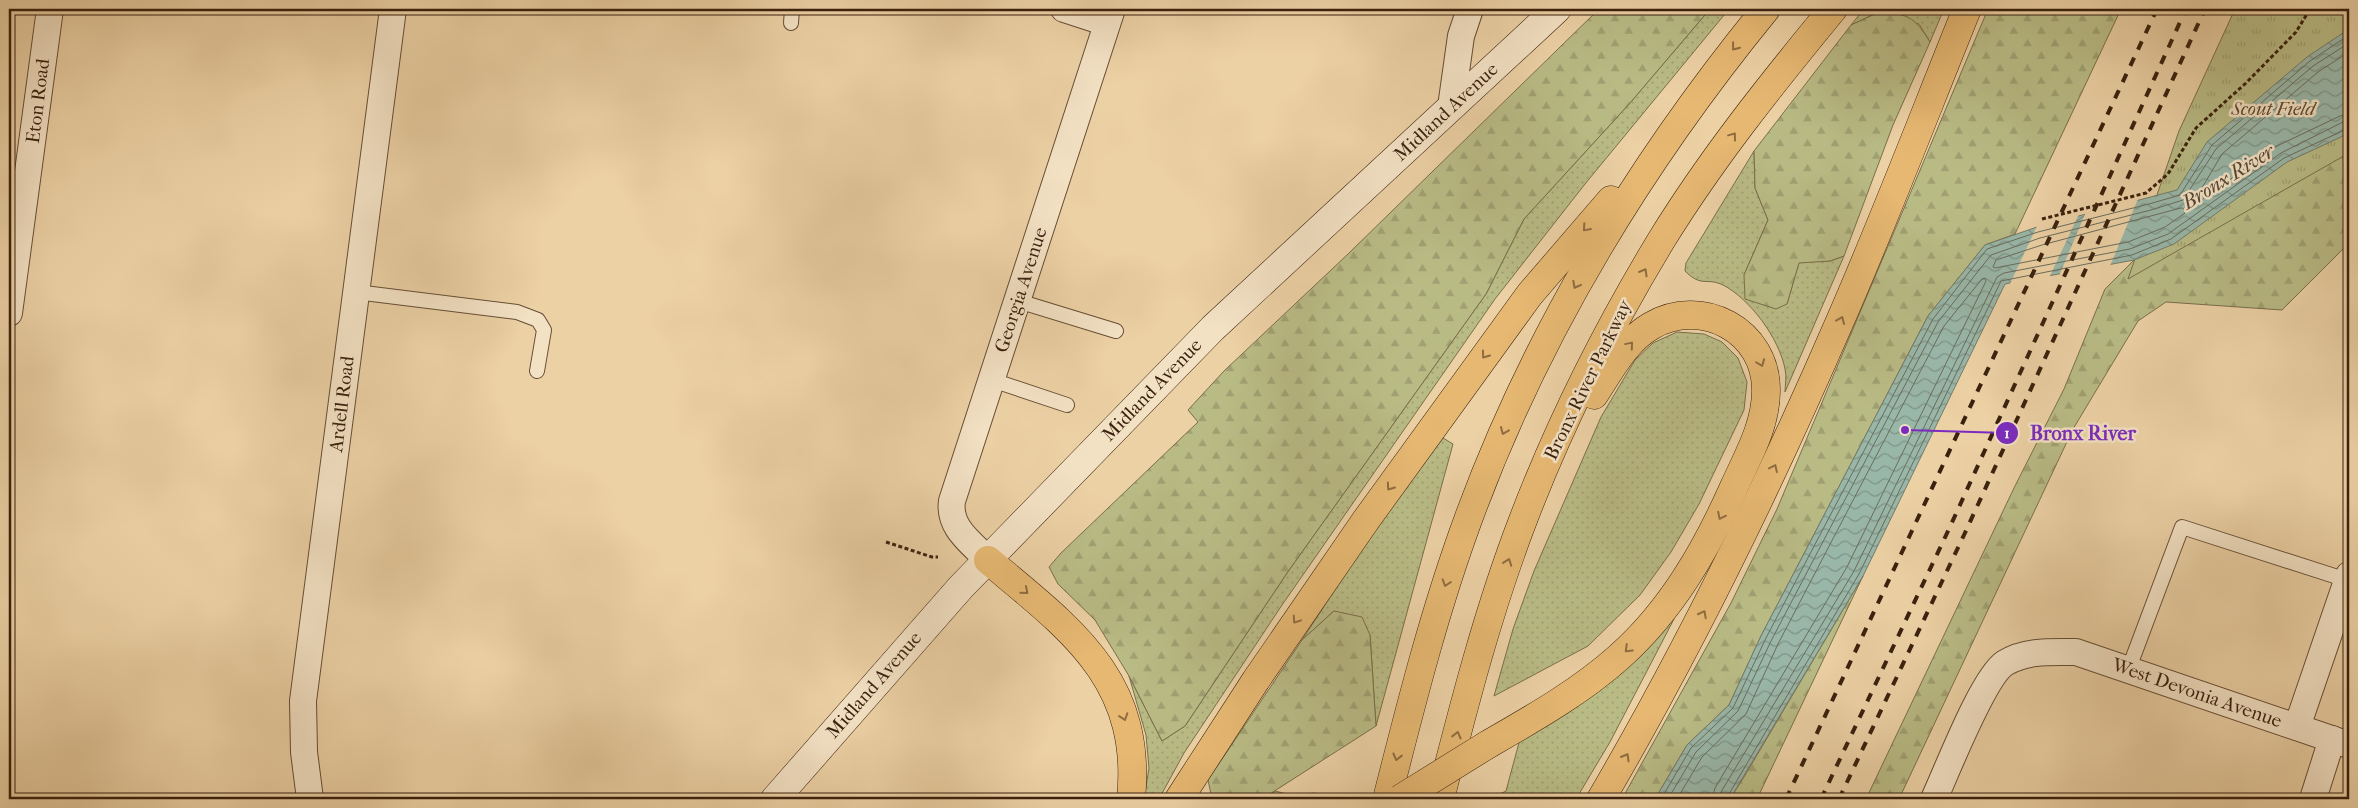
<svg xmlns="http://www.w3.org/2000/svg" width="2358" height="808" font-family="'IM FELL French Canon',serif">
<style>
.grass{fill:url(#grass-dots);stroke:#7a6e4a}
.forest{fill:url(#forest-firs);stroke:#7a6e4a}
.park{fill:url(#park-tufts);stroke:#7a6e4a}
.water{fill:url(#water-waves);stroke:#737b6b}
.pier{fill:#ecd1a5}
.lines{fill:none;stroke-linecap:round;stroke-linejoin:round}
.shore{stroke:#6a6c5c;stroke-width:1}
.lane-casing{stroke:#664d34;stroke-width:16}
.street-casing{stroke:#664d34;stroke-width:28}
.secondary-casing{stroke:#3a210e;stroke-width:29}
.highway-casing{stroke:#3a210e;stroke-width:29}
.path{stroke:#3a210e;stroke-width:3;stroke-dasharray:4 2.5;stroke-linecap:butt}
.lane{stroke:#f3e1c4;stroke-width:14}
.street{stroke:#f3e1c4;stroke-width:26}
.secondary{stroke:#f3e1c4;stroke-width:28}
.highway{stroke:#e6b872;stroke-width:28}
.rail{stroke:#3a210e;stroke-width:4;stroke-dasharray:9 9;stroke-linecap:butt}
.highway-bridge-casing{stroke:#3a210e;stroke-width:29;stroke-linecap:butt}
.highway-bridge{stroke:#e6b872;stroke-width:28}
.oneway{stroke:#906c40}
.labels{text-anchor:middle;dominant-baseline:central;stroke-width:5;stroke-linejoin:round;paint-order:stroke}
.street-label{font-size:19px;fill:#3a210e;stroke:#f3e1c4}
.park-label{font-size:19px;font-style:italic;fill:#5a482c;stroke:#f3e1c4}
.water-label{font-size:20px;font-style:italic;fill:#524635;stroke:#f3e1c4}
.leader{fill:none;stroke:#7b2cbf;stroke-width:2}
.callout-dot{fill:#7b2cbf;stroke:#f3e1c4;stroke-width:2}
.mark-label{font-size:15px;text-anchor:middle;font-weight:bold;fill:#fff}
.callout-label{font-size:20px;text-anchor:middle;font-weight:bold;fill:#7b2cbf;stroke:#f3e1c4;stroke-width:5;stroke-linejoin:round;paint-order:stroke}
</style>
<defs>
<pattern id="grass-dots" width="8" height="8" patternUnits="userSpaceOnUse" patternTransform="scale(1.25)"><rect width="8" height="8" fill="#b9bb85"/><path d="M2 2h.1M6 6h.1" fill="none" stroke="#a0a072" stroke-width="1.8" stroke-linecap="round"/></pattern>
<pattern id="forest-firs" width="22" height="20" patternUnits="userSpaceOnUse" patternTransform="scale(1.25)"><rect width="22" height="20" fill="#b9bb85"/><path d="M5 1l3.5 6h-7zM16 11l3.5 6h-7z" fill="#a0a072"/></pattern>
<pattern id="park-tufts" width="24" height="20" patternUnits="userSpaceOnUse" patternTransform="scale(1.25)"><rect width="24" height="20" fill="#b9bb85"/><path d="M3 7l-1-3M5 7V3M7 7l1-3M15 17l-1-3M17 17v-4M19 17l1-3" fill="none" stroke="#a0a072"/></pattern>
<pattern id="water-waves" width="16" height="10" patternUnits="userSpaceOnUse" patternTransform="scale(1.25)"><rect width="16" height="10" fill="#99b7a9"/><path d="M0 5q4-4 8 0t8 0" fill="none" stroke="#7e9488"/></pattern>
</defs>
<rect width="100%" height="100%" fill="#ecd1a5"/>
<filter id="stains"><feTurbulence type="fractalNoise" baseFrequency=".004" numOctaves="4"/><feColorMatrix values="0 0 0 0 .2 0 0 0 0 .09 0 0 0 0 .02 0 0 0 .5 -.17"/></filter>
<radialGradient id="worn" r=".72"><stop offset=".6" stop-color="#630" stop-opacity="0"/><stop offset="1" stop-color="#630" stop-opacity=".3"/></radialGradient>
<g class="grass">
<path d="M 1710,9 L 1729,9 L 1585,184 L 1495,299 L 1282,605 L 1184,753 L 1159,799 L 1144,799 L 1149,768 L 1146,735 L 1129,676 L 1162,741 L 1185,726 L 1287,573 L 1486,294 L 1524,219 L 1630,103 Z"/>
<path d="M 1864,9 L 1944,9 L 1930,42 L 1919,24 L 1877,13 L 1851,25 Z"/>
<path d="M 1754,151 L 1755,188 L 1768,220 L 1744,275 L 1787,304 L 1799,262 L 1830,261 L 1844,256 L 1785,392 C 1785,385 1787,376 1785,369 C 1779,338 1750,299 1723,285 C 1706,277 1702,288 1685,271 L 1686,263 Z"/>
<path d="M 1677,332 L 1704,334 L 1722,342 L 1738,358 L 1747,382 L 1744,410 L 1699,504 L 1671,552 L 1640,595 L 1588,646 L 1494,696 L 1513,629 L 1534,571 L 1601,417 L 1635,360 L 1653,343 Z"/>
<path d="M 1443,438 L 1453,444 L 1376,726 L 1370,635 L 1334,611 L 1302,640 L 1395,498 Z"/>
<path d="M 1674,619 L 1610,742 L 1576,799 L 1490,799 L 1506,791 L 1520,739 L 1618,676 Z"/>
<path d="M 1275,791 L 1291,795 L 1315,793 L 1313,799 L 1262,799 Z"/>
</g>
<g class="forest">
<path d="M 1599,9 L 1710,9 L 1630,103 L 1524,219 L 1486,294 L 1287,573 L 1185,726 L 1162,741 L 1129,676 L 1095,620 L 1058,584 L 1049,567 L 1061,553 L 1198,422 L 1188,410 L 1224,371 L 1348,254 Z"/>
<path d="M 1988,9 L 2121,9 L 2015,234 L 1985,245 L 1928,316 L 1761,636 L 1729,705 L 1687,745 L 1655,799 L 1622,799 L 1731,603 L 1777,509 Z"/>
<path d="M 1877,13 C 1907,13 1914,16 1930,42 L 1893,125 L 1844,256 L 1830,261 L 1799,263 L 1787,304 L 1776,309 L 1745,299 L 1744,275 L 1768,220 L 1755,188 L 1754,151 L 1851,25 Z"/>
<path d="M 2349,131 L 2349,243 L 2282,310 L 2166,302 L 2138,321 L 2073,429 L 1899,799 L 1866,799 L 2014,488 L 2064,389 L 2105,289 L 2134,260 L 2174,244 Z"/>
<path d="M 1863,576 L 1757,799 L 1730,799 L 1744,777 Z"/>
<path d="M 1334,611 L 1362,617 L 1370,635 L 1376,726 L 1262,799 L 1212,799 L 1208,780 L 1302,640 Z"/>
</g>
<path class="park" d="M 2235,9 L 2349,9 L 2349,153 L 2128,279 L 2179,131 Z"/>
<path class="water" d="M 2349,29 L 2349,131 L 2341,137 L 2287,162 L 2174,244 L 2134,260 L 2005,284 L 1863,576 L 1730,799 L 1655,799 L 1687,745 L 1729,705 L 1761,636 L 1928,316 L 1985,245 L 2037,227 L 2177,190 L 2207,142 L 2307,57 Z"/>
<g class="pier">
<path d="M 2138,199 L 2110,266 L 2059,276 L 2086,212 Z"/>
<path d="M 2079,214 L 2049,278 L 2009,286 L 2038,224 Z"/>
</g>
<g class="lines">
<g class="shore">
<path d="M 2349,52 L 2318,72 L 2222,154 L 2193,203 L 2196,204 L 2277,146 L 2340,116 L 2349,114"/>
<path d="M 2182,208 L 2185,210 L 2185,213 L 2165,227 L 2128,242 L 1995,268 L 1993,267 L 1996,260 L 2042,245 Z"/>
<path d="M 1661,799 L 1691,748 L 1733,708 L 1766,638 L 1933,319 L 1987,249 L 2038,232 L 2149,204 L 2180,195 L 2212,145 L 2310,61 L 2349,35"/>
<path d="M 1668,799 L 1696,752 L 1738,711 L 1771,641 L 1938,322 L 1991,255 L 2040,238 L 2151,210 L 2183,200 L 2216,149 L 2313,66 L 2349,43"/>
<path d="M 1677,799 L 1702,757 L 1746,714 L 1778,644 L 1944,326 L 1982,279 L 1985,278 L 1986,281 L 1847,567 L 1715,788 L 1712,799"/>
<path d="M 1720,799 L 1721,792 L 1854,571 L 1997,277 L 2004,273 L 2130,249 L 2168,234 L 2281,153 L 2343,122 L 2349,121"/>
<path d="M 1726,799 L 1859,574 L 2001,281 L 2132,255 L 2171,239 L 2284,158 L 2349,128"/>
</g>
<g class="lane-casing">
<g id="lane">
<path d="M 791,23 L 792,9"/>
<path d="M 356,292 L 517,312 L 538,320 L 544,330 L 537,371"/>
<path d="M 1018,301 L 1116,331"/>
<path d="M 992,380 L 1067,405"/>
<path d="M 2129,668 L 2182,527 L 2347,580"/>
</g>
</g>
<g class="street-casing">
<g id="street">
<path d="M 1064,9 L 1107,23"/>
<path d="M 1451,107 L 1461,36 L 1470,9"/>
<path d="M 9,313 L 50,9"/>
<path d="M 988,560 C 972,543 948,528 952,501 L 1112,9"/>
<path d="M 2297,727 L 2349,575"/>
<path d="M 310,799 L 304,752 L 303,701 L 393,9"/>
<path d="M 1934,799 C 1947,771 1983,677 2005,663 C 2026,650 2052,652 2076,652 L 2349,745"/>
<path d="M 2313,799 L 2332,739"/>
</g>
</g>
<g class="secondary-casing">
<path id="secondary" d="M 775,799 L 961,587 L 1213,328 L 1557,9"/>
</g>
<g class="highway-casing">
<g id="highway">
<path d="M 988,560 C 1070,629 1143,679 1131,799"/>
<path d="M 1487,745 C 1532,719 1580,692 1619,657 C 1671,611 1706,550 1734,487 C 1748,456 1766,425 1766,391 C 1767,331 1702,296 1651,326 C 1625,341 1610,371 1594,395"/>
<path d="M 1179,799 L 1256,680 L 1366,520 L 1530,294 L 1611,200"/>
<path d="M 1387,799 C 1411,704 1435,609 1469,517 C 1537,332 1641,162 1766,9"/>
<path d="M 1440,799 C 1464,705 1488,611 1523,520 C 1560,423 1608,328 1662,239 C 1712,158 1772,83 1833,9"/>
<path d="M 1601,799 C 1691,645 1769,485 1840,321 C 1885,218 1925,113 1967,9"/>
</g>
</g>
<g class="path">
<path d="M 2042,219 L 2146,193 L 2168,174 L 2196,128 L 2246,83 L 2296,32 L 2310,9"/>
<path d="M 886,542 L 932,557 L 938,557"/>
</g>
<use href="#lane" class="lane"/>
<use href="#street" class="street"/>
<use href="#secondary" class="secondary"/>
<use href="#highway" class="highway"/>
<g class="rail">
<path d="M 1786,799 L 2157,9"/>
<path d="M 1821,799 L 1949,529 L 2186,9"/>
<path d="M 1839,799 L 1964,535 L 2205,9"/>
</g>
<g class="highway-bridge-casing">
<path id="highway-bridge" d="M 1400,799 L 1487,745"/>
</g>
<use href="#highway-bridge" class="highway-bridge"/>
</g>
<defs><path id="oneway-chevron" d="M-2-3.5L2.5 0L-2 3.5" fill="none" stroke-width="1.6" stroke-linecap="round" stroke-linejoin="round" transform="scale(1.25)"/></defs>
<g class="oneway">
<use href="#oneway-chevron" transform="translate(1735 47) rotate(128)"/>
<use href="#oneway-chevron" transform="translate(1733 136) rotate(-53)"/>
<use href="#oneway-chevron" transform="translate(1586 228) rotate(131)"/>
<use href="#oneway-chevron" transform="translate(1644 272) rotate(-60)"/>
<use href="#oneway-chevron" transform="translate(1576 285) rotate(118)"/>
<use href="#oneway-chevron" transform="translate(1841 320) rotate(-67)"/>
<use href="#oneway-chevron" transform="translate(1630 345) rotate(-50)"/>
<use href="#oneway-chevron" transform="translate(1485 355) rotate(126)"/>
<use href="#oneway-chevron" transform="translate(1761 363) rotate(69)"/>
<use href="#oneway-chevron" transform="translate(1504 431) rotate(113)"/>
<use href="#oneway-chevron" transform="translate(1774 468) rotate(-65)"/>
<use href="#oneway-chevron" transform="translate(1390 487) rotate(126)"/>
<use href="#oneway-chevron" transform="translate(1721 516) rotate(116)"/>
<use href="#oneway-chevron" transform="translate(1508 562) rotate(-70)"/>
<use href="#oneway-chevron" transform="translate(1446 583) rotate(108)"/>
<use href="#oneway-chevron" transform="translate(1025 591) rotate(40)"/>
<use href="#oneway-chevron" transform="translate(1703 614) rotate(-63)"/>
<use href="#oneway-chevron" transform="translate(1296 620) rotate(124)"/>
<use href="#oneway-chevron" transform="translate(1628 649) rotate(136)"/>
<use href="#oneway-chevron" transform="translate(1124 717) rotate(71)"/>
<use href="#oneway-chevron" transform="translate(1457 735) rotate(-76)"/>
<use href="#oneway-chevron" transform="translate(1397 757) rotate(104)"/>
<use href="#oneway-chevron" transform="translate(1626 757) rotate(-60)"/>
</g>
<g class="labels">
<g class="street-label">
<text transform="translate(38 101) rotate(-83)">Eton Road</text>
<text transform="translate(1446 112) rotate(-43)">Midland Avenue</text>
<text transform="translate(1021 290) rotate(-72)">Georgia Avenue</text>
<text transform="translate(1588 380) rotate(-64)">Bronx River Parkway</text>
<text transform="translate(1152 390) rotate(-46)">Midland Avenue</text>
<text transform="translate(342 404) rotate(-83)">Ardell Road</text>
<text transform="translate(874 685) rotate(-49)">Midland Avenue</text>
<text transform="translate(2197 693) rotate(19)">West Devonia Avenue</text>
</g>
<g class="park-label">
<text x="2273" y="109">Scout Field</text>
</g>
<g class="water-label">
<text transform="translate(2228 177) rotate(-32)">Bronx River</text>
</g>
</g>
<path class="leader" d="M1905 430L2007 433"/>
<g class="callout-dot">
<circle cx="1905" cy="430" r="5"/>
<circle cx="2007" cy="433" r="12"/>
</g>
<g class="mark-label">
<text x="2007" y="438">1</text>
</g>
<g class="callout-label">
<text x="2083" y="440">Bronx River</text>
</g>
<rect width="2358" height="808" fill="none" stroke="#ecd1a5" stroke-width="30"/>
<rect x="10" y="10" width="2338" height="788" fill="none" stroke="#3a210e" stroke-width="2.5"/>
<rect x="15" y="15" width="2328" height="778" fill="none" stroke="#3a210e"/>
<rect width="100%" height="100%" filter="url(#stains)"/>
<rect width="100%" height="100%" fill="url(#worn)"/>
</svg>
